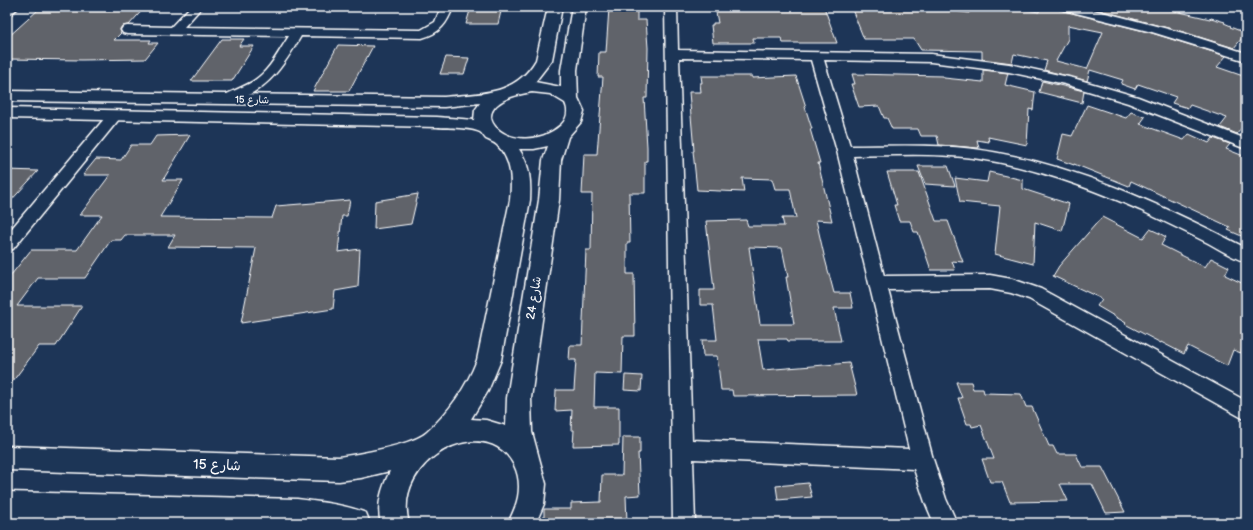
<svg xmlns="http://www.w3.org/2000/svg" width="1253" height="530" font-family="'Balsamiq Sans','Playpen Sans Arabic',sans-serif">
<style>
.building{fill:#60636a;stroke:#fff;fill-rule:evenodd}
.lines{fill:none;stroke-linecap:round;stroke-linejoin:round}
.minor-casing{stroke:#fff;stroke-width:3}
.tertiary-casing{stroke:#fff;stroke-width:3}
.minor{fill:#1d3557;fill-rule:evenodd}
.tertiary{fill:#1d3557;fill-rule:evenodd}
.labels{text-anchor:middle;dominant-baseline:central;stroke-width:4;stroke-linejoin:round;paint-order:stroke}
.far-street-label{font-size:10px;fill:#fff;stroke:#1d3557}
.street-label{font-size:12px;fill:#fff;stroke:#1d3557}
.near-street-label{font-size:14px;fill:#fff;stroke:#1d3557}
</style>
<rect width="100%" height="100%" fill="#1d3557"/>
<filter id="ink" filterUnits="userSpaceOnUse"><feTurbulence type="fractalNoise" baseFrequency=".025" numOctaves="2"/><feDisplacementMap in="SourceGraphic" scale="8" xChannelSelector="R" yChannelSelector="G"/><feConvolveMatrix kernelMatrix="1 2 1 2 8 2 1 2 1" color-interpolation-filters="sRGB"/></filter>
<g filter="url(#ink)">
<g class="building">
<path d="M 112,7 L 145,7 L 129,25 L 122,26 L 120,29 L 121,33 L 114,40 L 151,40 L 149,43 L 158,43 L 145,59 L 82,60 L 7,59 L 7,38 L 38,10 L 109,11 Z"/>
<path d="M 471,7 L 502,7 L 498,24 L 466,24 Z"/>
<path d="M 715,7 L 824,7 L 837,43 L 783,43 L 781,38 L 753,38 L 754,43 L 713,43 L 711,25 L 713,25 L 713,23 L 718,23 Z"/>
<path d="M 851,7 L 900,7 L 921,9 L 920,7 L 945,7 L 946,10 L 969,13 L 970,7 L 1000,10 L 1000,7 L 1009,7 L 1039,12 L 1040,7 L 1056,7 L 1060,10 L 1152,33 L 1226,56 L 1217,67 L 1246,77 L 1246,122 L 1237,134 L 1220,127 L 1227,118 L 1190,105 L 1188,108 L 1172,103 L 1176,97 L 1138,84 L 1135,89 L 1121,84 L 1123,80 L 1090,70 L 1087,81 L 1044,70 L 1047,61 L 1014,54 L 1012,63 L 982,59 L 982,51 L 921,50 L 914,39 L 864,39 ZM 1068,25 L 1103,32 L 1087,69 L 1056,61 L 1068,39 Z"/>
<path d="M 1087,7 L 1158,7 L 1210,19 L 1211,18 L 1225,22 L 1224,23 L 1231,26 L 1230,27 L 1246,33 L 1234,48 L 1183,32 Z"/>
<path d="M 609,8 L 637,9 L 637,20 L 646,20 L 648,48 L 647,98 L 644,98 L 647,147 L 647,161 L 645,161 L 645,193 L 629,193 L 630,243 L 627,243 L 627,274 L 634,274 L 635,336 L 623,336 L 622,374 L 595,373 L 594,407 L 619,407 L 619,445 L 573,446 L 574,430 L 571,430 L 572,410 L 555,411 L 556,390 L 574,390 L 576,360 L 569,360 L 570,345 L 582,345 L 586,250 L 591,250 L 592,194 L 582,194 L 584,154 L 597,154 L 603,77 L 598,77 L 599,52 L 606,52 Z"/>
<path d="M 222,39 L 244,39 L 239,46 L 254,46 L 232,81 L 191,81 Z"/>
<path d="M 338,45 L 373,46 L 349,91 L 313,91 Z"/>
<path d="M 446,57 L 469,58 L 464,74 L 440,74 Z"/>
<path d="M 983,70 L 1008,73 L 1005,85 L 1035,92 L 1033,110 L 1029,109 L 1027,145 L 988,137 L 989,142 L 977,140 L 979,148 L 939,145 L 937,136 L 921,136 L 918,129 L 892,129 L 887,118 L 884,118 L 879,106 L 859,107 L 851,84 L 855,84 L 852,74 L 943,76 L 944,78 L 983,82 Z"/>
<path d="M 701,76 L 752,76 L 752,78 L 796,76 L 806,107 L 805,107 L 812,129 L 810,129 L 820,163 L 818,163 L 832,221 L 816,220 L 824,255 L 834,293 L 850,293 L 853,308 L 834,308 L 841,341 L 788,341 L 787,339 L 758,339 L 763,370 L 849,363 L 857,395 L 733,396 L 732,390 L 721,390 L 717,356 L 703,356 L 702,340 L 717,340 L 713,305 L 700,305 L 700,290 L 714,290 L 706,221 L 746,220 L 748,226 L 784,226 L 782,218 L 796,218 L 790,189 L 775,189 L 772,179 L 742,178 L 744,192 L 697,190 L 693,151 L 694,151 L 689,92 L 701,92 L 700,83 L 702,83 ZM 749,247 L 782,248 L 788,277 L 786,277 L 794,324 L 760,324 Z"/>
<path d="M 1042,81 L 1084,91 L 1082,103 L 1039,92 Z"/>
<path d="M 1087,105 L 1126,118 L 1131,112 L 1145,117 L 1140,124 L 1184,140 L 1189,134 L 1209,143 L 1213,138 L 1230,144 L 1226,149 L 1246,157 L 1246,238 L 1228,230 L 1230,227 L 1131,181 L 1129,186 L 1074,164 L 1074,165 L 1057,159 L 1063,134 L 1072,136 Z"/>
<path d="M 190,135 L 163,180 L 183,180 L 160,217 L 272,218 L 276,206 L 350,200 L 347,216 L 342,216 L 338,252 L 360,249 L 358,287 L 335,291 L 333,309 L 241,323 L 256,248 L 168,247 L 175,235 L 125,235 L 121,240 L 111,240 L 85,278 L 38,278 L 17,306 L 82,306 L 56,346 L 39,346 L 7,389 L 7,280 L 31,250 L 77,250 L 102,215 L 80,215 L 110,175 L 83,175 L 96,159 L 121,160 L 131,145 L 150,145 L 156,136 Z"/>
<path d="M 918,166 L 948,166 L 955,186 L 925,184 Z"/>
<path d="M 7,170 L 38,171 L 7,205 Z"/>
<path d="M 887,172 L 919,172 L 936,221 L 948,221 L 963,262 L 952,261 L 955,270 L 931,270 L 918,232 L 914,232 L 910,221 L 899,221 L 894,205 L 897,205 Z"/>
<path d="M 989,172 L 1023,180 L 1023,189 L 1069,204 L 1062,231 L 1035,222 L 1033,264 L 995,254 L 1000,206 L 960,202 L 955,178 L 987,182 Z"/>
<path d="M 418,194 L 411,224 L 374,229 L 375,201 Z"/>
<path d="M 1102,217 L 1143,238 L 1150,229 L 1159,233 L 1166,237 L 1161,245 L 1205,267 L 1211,258 L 1229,267 L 1225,275 L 1246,285 L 1246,339 L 1241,353 L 1233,350 L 1227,366 L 1188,346 L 1184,354 L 1161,342 L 1161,343 L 1125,324 L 1126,323 L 1097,306 L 1102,299 L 1053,276 L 1059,266 Z"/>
<path d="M 625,375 L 642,376 L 641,391 L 624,390 Z"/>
<path d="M 956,382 L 971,382 L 973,389 L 983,389 L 984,393 L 1021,394 L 1026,407 L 1032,407 L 1049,446 L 1053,446 L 1057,454 L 1076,454 L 1082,467 L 1102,467 L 1125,512 L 1106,513 L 1092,484 L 1060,484 L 1068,501 L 1010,502 L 1002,482 L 990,482 L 982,459 L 994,459 L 981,425 L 972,427 L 971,424 L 967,424 L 958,398 L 962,398 Z"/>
<path d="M 623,437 L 640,437 L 640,453 L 638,453 L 640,495 L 626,496 L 627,523 L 544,523 L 544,509 L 571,509 L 571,503 L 601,502 L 602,475 L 622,475 Z"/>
<path d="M 808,483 L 812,497 L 778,500 L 776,486 Z"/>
</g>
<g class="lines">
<g class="minor-casing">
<g id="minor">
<path d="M 7,7 L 19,7 L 11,14 L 7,15 Z"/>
<path d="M 190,7 L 202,7 L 184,27 L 421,30 L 435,22 L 441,7 L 453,7 C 447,24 440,33 422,38 L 301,36 C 285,63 270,88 239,99 C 233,101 228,103 221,102 L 219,99 C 222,95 247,86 255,80 C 270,70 279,51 289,36 L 127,34 L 123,33 L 121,30 L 123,27 L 127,26 L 171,27 Z"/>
<path d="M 665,7 L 677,7 L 678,50 L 931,54 L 1009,64 L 1073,78 L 1138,97 L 1246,139 L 1246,149 L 1128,103 L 1065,84 L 1009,72 L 931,62 L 824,60 L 850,146 C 891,146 933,144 974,149 C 1070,162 1161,204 1246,248 L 1246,262 C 1233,258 1221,250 1208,243 C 1186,232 1163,221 1140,210 C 1087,187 1031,166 973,158 C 933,153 893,155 853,156 L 884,276 L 990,275 L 1012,279 L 1041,289 L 1246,401 L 1246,420 L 1029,299 L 1011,293 L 990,289 L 888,290 L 933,459 L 946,499 L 957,523 L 934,523 L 925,502 L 914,469 L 693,459 L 695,523 L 673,523 ZM 679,58 L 811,60 L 837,151 L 909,449 L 692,440 Z"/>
<path d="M 1058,7 L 1080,7 L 1110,14 L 1183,33 L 1246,53 L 1246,61 L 1152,32 L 1060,9 Z"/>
<path d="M 115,111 L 120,112 L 122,115 L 120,118 L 13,249 L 7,251 L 7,234 L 110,112 Z"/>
<path d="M 15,495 L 23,498 L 35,523 L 12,523 L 7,513 L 7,499 Z"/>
<path d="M 105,497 L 113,500 L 116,508 C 108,527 89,523 71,523 L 74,515 Z"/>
</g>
</g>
<g class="tertiary-casing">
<g id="tertiary">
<path d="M 548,7 L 562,7 L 552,60 L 535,82 L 561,87 L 561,70 L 572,7 L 586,7 L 577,70 L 578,98 L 584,111 L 581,122 L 568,137 L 561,160 L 559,200 L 531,398 L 532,432 L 546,484 L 544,504 L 536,523 L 508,523 C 512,515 516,507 518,497 C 520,486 519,475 514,465 C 486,410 391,460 409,523 L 381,523 C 376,505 382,488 390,471 L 361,478 L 339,481 L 7,470 L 7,446 L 339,457 C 358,454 413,445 427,432 C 449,412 466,388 477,360 L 510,200 C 512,180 512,160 497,145 C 494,142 490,141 486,139 C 484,137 482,133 480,132 C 471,127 448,128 437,127 L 7,118 L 7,108 L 437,117 L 474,120 L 475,110 L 480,103 L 444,107 L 7,101 L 7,91 L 444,97 C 481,93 515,96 536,60 ZM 532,92 L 550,94 L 565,103 C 569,111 567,119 561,125 C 515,165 446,105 532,92 ZM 548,146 L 543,160 L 539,200 L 507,398 L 506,426 L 486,420 L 471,419 L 488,391 L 501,360 L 530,200 C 531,181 530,165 519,149 L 534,149 Z"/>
<path d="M 7,492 L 297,499 C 320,502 344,504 366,513 L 370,523 L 169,523 L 7,518 Z"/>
</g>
</g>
<use href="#minor" class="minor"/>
<use href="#tertiary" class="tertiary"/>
</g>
</g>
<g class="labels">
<g class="far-street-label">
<text transform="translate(252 100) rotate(1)">شارع 15</text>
</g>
<g class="street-label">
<text transform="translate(534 298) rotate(-81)">شارع 24</text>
</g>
<g class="near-street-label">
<text transform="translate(217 465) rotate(2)">شارع 15</text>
</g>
</g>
<rect width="1253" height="530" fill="none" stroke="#1d3557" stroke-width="24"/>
<rect x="12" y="12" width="1229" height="506" fill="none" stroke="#fff" stroke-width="1.5" filter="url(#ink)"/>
</svg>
